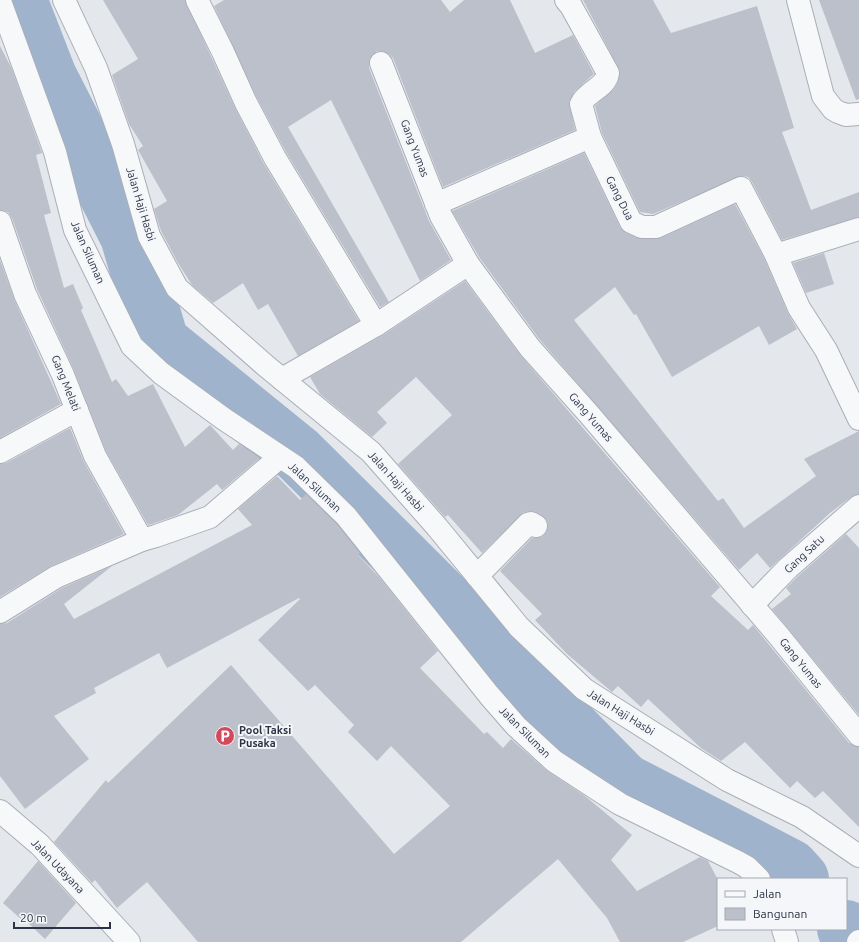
<svg xmlns="http://www.w3.org/2000/svg" width="859" height="942" font-family="Ubuntu,sans-serif">
<style>
.lines{fill:none;stroke-linecap:round;stroke-linejoin:round}
.river{stroke:#9fb4cc;stroke-width:58}
.building{fill:#bbc0ca}
.minor-casing{stroke:#a9aeb7;stroke-width:24}
.minor{stroke:#f7f8fa;stroke-width:22}
.labels{text-anchor:middle;dominant-baseline:central;stroke-width:4;stroke-linejoin:round;paint-order:stroke}
.street-label{font-size:11px;fill:#2b3445;stroke:#f4f6f9}
.poi-label{font-size:11px;font-weight:bold;fill:#2b3445;stroke:#f4f6f9;text-anchor:start}
</style>
<rect width="100%" height="100%" fill="#e4e7ec"/>
<g class="lines">
<g class="river">
<path d="M 18,0 L 48,77 L 129,236 L 160,342 L 298,454 L 474,629 L 624,782 L 790,868 L 800,879"/>
<path d="M 846,929 L 858,942"/>
</g>
</g>
<g class="building">
<path d="M 103,0 L 185,0 L 235,108 L 264,164 L 359,321 L 298,356 L 268,304 L 258,310 L 243,283 L 213,303 L 192,285 L 178,263 L 161,231 L 154,209 L 167,201 L 138,150 L 143,146 L 129,124 L 112,75 L 138,59 Z"/>
<path d="M 224,0 L 441,0 L 450,12 L 464,0 L 510,0 L 535,53 L 573,35 L 594,74 L 575,91 L 569,102 L 575,130 L 443,187 L 393,58 L 389,54 L 383,51 L 377,51 L 372,55 L 369,61 L 369,68 L 429,221 L 451,260 L 420,281 L 331,100 L 288,127 L 389,302 L 380,307 L 286,152 L 257,98 L 214,6 Z"/>
<path d="M 583,0 L 653,0 L 671,33 L 757,6 L 794,128 L 782,132 L 811,210 L 859,192 L 859,217 L 782,240 L 752,182 L 748,177 L 742,176 L 653,214 L 640,212 L 602,133 L 595,106 L 614,89 L 618,82 L 620,71 Z"/>
<path d="M 819,0 L 859,0 L 859,99 L 856,100 Z"/>
<path d="M 0,46 L 12,69 L 42,153 L 36,155 L 51,213 L 44,215 L 64,288 L 73,284 L 83,308 L 81,310 L 112,382 L 116,379 L 128,396 L 153,384 L 185,447 L 210,425 L 233,450 L 239,444 L 260,458 L 222,490 L 217,484 L 178,515 L 152,524 L 148,525 L 106,451 L 74,370 L 37,289 L 12,218 L 8,212 L 0,210 Z"/>
<path d="M 584,153 L 620,227 L 626,233 L 637,238 L 661,238 L 735,204 L 765,260 L 788,313 L 797,329 L 769,345 L 759,326 L 672,377 L 636,314 L 634,315 L 615,287 L 574,320 L 718,501 L 723,498 L 744,528 L 816,476 L 804,459 L 859,431 L 859,494 L 851,497 L 830,513 L 770,568 L 757,553 L 739,570 L 540,340 L 479,257 L 452,211 Z"/>
<path d="M 824,253 L 834,284 L 806,293 L 793,263 Z"/>
<path d="M 0,260 L 14,299 L 61,404 L 0,438 Z"/>
<path d="M 465,281 L 521,356 L 720,587 L 711,596 L 748,630 L 753,625 L 849,743 L 859,747 L 859,827 L 823,791 L 815,798 L 797,781 L 790,788 L 745,742 L 721,761 L 701,748 L 648,699 L 641,707 L 618,686 L 612,692 L 567,654 L 535,620 L 542,614 L 500,571 L 532,538 L 542,537 L 546,533 L 548,527 L 547,520 L 533,511 L 524,512 L 482,553 L 448,515 L 445,517 L 398,464 L 452,415 L 416,377 L 377,412 L 387,423 L 372,437 L 320,394 L 310,377 L 383,335 Z"/>
<path d="M 70,428 L 84,462 L 124,534 L 51,566 L 0,597 L 0,464 L 6,463 Z"/>
<path d="M 277,476 L 300,500 L 306,494 L 337,524 L 360,553 L 358,555 L 380,578 L 438,651 L 420,668 L 484,734 L 487,732 L 503,748 L 511,739 L 546,770 L 585,796 L 632,835 L 611,860 L 637,891 L 700,857 L 708,861 L 718,880 L 718,926 L 683,942 L 620,942 L 607,918 L 558,859 L 461,942 L 198,942 L 147,882 L 117,908 L 95,880 L 92,883 L 54,842 L 106,780 L 108,783 L 231,665 L 394,854 L 450,806 L 391,746 L 377,761 L 348,732 L 354,725 L 315,685 L 308,691 L 258,640 L 300,599 L 299,598 L 167,668 L 159,653 L 94,688 L 96,693 L 54,716 L 89,759 L 25,809 L 0,776 L 0,624 L 7,623 L 62,588 L 112,566 L 64,604 L 74,619 L 252,525 L 238,509 Z"/>
<path d="M 846,534 L 859,548 L 859,715 L 772,609 L 791,594 L 786,588 L 797,577 Z"/>
<path d="M 38,861 L 76,903 L 45,939 L 23,918 L 22,920 L 3,903 Z"/>
</g>
<g class="lines">
<g class="minor-casing">
<g id="minor">
<path d="M 64,0 L 96,68 L 123,144 L 149,236 L 177,288 L 266,366 L 371,452 L 437,527 L 519,627 L 584,689 L 727,780 L 802,817 L 859,856"/>
<path d="M 197,0 L 223,52 L 246,103 L 275,158 L 376,325"/>
<path d="M 566,0 L 571,6 L 608,73 C 606,88 587,91 581,104 L 590,137"/>
<path d="M 798,0 L 823,96 L 833,109 L 838,112 L 846,115 L 859,114"/>
<path d="M 0,1 L 55,152 L 75,230 L 132,346 L 161,373 L 224,419 L 296,467 L 346,516 L 489,695 L 516,726 L 554,761 L 620,804 L 738,862 L 747,867 L 759,879"/>
<path d="M 381,63 L 441,216 L 468,264 L 530,348 L 588,413 L 778,635 L 859,735"/>
<path d="M 436,204 L 590,137 L 631,222 L 642,227 L 656,227 L 741,188 L 776,255 L 859,229"/>
<path d="M 0,222 L 25,294 L 63,375 L 95,456 L 142,540"/>
<path d="M 776,255 L 799,308 L 826,350 L 859,419"/>
<path d="M 282,379 L 376,325 L 468,264"/>
<path d="M 0,452 L 77,410"/>
<path d="M 477,576 L 528,524 L 531,523 L 536,526"/>
<path d="M 752,605 L 788,568 L 859,506"/>
<path d="M 0,612 L 56,577 L 142,540 L 156,536 L 210,517 L 280,457"/>
<path d="M 0,811 L 40,845 L 129,942"/>
<path d="M 783,929 L 787,942"/>
<path d="M 858,942 L 859,941"/>
</g>
</g>
<use href="#minor" class="minor"/>
</g>
<defs>
<g id="parking-disc" transform="scale(1)"><circle r="9.5" fill="#d1495b" stroke="#f4f6f9"/><path d="M-3.5-5.5H1a3.5 3.5 0 0 1 0 7H-1V5.5H-3.5ZM-1-3.4V-.6H.8a1.4 1.4 0 0 0 0-2.8Z" fill="#fff"/></g>
</defs>
<g fill-rule="evenodd">
<use href="#parking-disc" x="225" y="736"/>
</g>
<g class="labels">
<g class="street-label">
<text transform="translate(415 148) rotate(69)">Gang Yumas</text>
<text transform="translate(620 198) rotate(63)">Gang Dua</text>
<text transform="translate(141 204) rotate(73)">Jalan Haji Hasbi</text>
<text transform="translate(88 252) rotate(66)">Jalan Siluman</text>
<text transform="translate(66 383) rotate(68)">Gang Melati</text>
<text transform="translate(591 417) rotate(49)">Gang Yumas</text>
<text transform="translate(396 481) rotate(48)">Jalan Haji Hasbi</text>
<text transform="translate(315 487) rotate(43)">Jalan Siluman</text>
<text transform="translate(804 554) rotate(-43)">Gang Satu</text>
<text transform="translate(801 663) rotate(51)">Gang Yumas</text>
<text transform="translate(621 712) rotate(32)">Jalan Haji Hasbi</text>
<text transform="translate(525 732) rotate(45)">Jalan Siluman</text>
<text transform="translate(58 866) rotate(46)">Jalan Udayana</text>
</g>
<g class="poi-label">
<text x="239" y="730">Pool Taksi<tspan x="239" dy="13">Pusaka</tspan></text>
</g>
</g>
<rect x="717" y="878" width="130" height="52" fill="#f4f6f9" stroke="#a4a8b1"/>
<rect x="725" y="891" width="20" height="6" fill="#f7f8fa" stroke="#a4a8b1"/>
<text x="753" y="898" font-size="12" fill="#2b3445">Jalan</text>
<rect x="725" y="908" width="20" height="12" fill="#bbc0ca" stroke="#a4a8b1"/>
<text x="753" y="918" font-size="12" fill="#2b3445">Bangunan</text>
<path d="M14 922v6h96v-6" fill="none" stroke="#2b3445" stroke-width="2"/>
<text x="20" y="922" font-size="12" fill="#2b3445" stroke="#f4f6f9" stroke-width="3" paint-order="stroke">20 m</text>
</svg>
